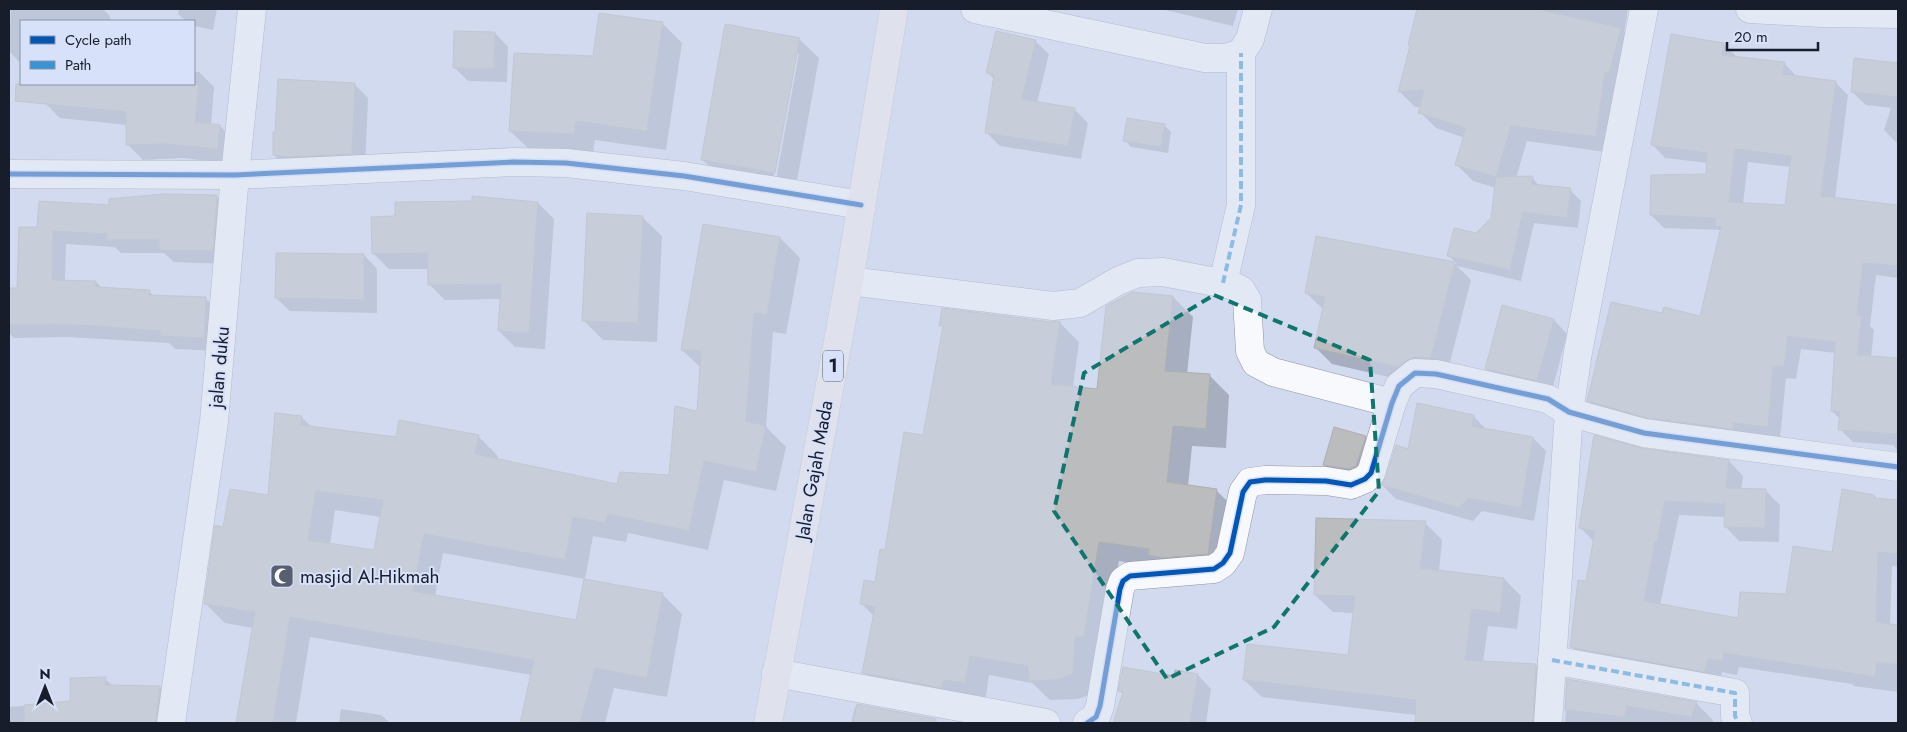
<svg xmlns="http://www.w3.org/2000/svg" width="1907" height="732" font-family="Jost,sans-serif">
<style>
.shadow{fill:#0003;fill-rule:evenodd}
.building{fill:#bbbcbe;stroke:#adafb0;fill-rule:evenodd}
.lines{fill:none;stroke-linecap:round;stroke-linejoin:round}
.minor-casing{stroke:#8d94a4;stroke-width:29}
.trunk-casing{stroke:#b3b8c3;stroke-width:29}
.minor{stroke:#f8f9fd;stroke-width:28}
.trunk{stroke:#efe8ea;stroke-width:28}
.quiet{stroke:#3994d7;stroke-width:4;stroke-dasharray:8 4;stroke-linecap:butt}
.cycleway-casing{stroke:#d7e1fa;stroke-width:8}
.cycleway{stroke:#0057b8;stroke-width:5}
.marked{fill:none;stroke:#0f766e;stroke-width:4;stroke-dasharray:10 6;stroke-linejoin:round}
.labels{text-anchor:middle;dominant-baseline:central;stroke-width:4;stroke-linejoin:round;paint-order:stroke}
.shield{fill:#d7e1fa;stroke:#515869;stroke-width:1}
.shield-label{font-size:18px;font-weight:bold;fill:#171d2b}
.street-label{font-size:19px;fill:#171d2b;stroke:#d7e1fa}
.poi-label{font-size:19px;fill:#171d2b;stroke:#d7e1fa;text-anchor:start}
</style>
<rect width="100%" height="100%" fill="#d1daef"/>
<g class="shadow">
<path d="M 11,9 L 103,9 L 110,16 L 110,21 L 21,21 L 21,64 L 9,51 Z"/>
<path d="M 179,9 L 217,9 L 213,30 L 194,26 L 194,21 L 186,21 L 178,14 Z"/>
<path d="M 1161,9 L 1238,9 L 1233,26 Z"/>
<path d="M 1418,9 L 1497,9 L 1534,16 L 1541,11 L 1542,9 L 1628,9 L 1624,32 L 1637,45 L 1612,153 L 1527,141 L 1516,178 L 1532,178 L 1540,186 L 1570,190 L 1581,201 L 1578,228 L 1534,223 L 1521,281 L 1457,266 L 1471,280 L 1447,374 L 1415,383 L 1332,364 L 1316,348 L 1323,309 L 1306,293 L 1317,238 L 1457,264 L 1449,256 L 1492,219 L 1496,188 L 1473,181 L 1457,165 L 1465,138 L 1436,128 L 1420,112 L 1421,107 L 1415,107 L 1399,91 L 1411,47 L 1409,45 Z"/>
<path d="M 663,24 L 682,43 L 666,150 L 595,140 L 593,153 L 530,150 L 510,131 L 594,58 Z"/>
<path d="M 495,33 L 508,47 L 507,82 L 468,81 L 454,67 Z"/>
<path d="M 799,39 L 819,58 L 795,192 L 722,179 L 702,159 ZM 796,53 L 799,53 L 776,180 L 773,179 Z"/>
<path d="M 1035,41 L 1049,54 L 1037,103 L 1074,109 L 1088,123 L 1081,159 L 1000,146 L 986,132 L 994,79 L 988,73 Z"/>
<path d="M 1723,44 L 1737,57 L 1784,63 L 1797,77 L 1835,82 L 1848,95 L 1835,199 L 1898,206 L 1898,278 L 1876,275 L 1870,326 L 1874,330 L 1871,357 L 1898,358 L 1898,451 L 1893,445 L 1853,442 L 1840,429 L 1840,419 L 1832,411 L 1836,353 L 1801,349 L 1796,379 L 1786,378 L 1780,439 L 1601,413 L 1588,400 L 1663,314 L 1701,317 L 1721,230 L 1664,228 L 1651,215 L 1707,175 L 1708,163 L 1665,158 L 1652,144 ZM 1748,162 L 1791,167 L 1786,207 L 1743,204 Z"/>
<path d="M 1893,63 L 1898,69 L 1898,144 L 1884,130 L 1891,108 L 1866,105 L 1852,92 Z"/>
<path d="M 194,72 L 199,72 L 214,87 L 211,125 L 220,126 L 235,141 L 232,164 L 183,158 L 143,160 L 128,145 L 127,125 L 60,118 L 45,103 L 47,84 L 194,84 Z"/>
<path d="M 354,84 L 368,98 L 365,167 L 288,168 L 274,155 Z"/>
<path d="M 1164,125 L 1171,132 L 1168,153 L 1131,147 L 1125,140 Z"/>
<path d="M 216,196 L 229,209 L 226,264 L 174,262 L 164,253 L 121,253 L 115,247 L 66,244 L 65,281 L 96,282 L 102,288 L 149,291 L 155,297 L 205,298 L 218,312 L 217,351 L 175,349 L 169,343 L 67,337 L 14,338 L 9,333 L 9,290 L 18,289 L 38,228 L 110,206 Z"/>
<path d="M 538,203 L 554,219 L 545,349 L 515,347 L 499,331 L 501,299 L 445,300 L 429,284 L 429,269 L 389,269 L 373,253 L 396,217 Z"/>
<path d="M 642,217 L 662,236 L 657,342 L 603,340 L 583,320 Z"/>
<path d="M 704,226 L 780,238 L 800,258 L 786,334 L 773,332 L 766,427 L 786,447 L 776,491 L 724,480 L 708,550 L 628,533 L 626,542 L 593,536 L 585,579 L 443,553 L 435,596 L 577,622 L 662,594 L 682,614 L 667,697 L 614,688 L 605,723 L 522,723 L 532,675 L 310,637 L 296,723 L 238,723 L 253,628 L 225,623 L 205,603 L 224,528 L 269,497 L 301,417 L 312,427 L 397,438 L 478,436 L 498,456 L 497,460 L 618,485 L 670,476 L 698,412 L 701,368 L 682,350 ZM 335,510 L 381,517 L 375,552 L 330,544 Z"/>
<path d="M 364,255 L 377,269 L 377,313 L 290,311 L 276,298 Z"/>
<path d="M 1173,297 L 1193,317 L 1187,374 L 1209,375 L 1229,395 L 1226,448 L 1192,446 L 1188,486 L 1216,490 L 1236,510 L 1227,573 L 1162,568 L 1119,561 L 1103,655 L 1092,694 L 1078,699 L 1050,700 L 1032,683 L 989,675 L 985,703 L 884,693 L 864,673 L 874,616 L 861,603 L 876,583 L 924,437 L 944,328 L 941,325 L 1059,322 L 1079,342 L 1073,387 L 1098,390 Z"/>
<path d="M 1554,320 L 1567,334 L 1551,394 L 1500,382 L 1486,368 Z"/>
<path d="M 1473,416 L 1487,430 L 1533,438 L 1546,451 L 1534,521 L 1482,511 L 1473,521 L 1396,499 L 1382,485 L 1408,451 Z"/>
<path d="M 1365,437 L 1379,451 L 1369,479 L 1338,479 L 1324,465 Z"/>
<path d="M 1642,450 L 1729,461 L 1743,476 L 1741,490 L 1766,491 L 1780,505 L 1779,542 L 1739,541 L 1725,526 L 1725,517 L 1679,515 L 1660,605 L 1739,619 L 1787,595 L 1833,554 L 1874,496 L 1877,499 L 1898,501 L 1898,567 L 1892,566 L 1890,625 L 1898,626 L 1898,692 L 1854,686 L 1852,684 L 1739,667 L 1737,675 L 1722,672 L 1719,685 L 1586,661 L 1572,647 L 1594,542 L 1580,527 Z"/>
<path d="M 1425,523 L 1442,540 L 1439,571 L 1504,579 L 1521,596 L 1517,629 L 1488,626 L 1483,662 L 1536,666 L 1553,683 L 1550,723 L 1416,723 L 1416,715 L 1262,697 L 1244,680 L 1349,657 L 1355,613 L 1333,612 L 1315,595 Z"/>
<path d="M 1198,675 L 1211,689 L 1206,723 L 1115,723 L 1124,695 L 1120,691 Z"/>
<path d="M 105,679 L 113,686 L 160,687 L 180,707 L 177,723 L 9,723 L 9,707 L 71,702 Z"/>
<path d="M 1568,680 L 1696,703 L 1713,720 L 1712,723 L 1565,723 Z"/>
<path d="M 855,707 L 935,720 L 939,723 L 851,723 Z"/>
<path d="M 341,709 L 381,715 L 390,723 L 339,723 Z"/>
</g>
<g class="building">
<path d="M 1417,9 L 1538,9 L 1621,28 L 1609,73 L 1605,73 L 1596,137 L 1511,126 L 1496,177 L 1455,165 L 1466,128 L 1418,113 L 1424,90 L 1398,92 L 1410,46 L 1408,45 Z"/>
<path d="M 599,13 L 663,22 L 647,131 L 576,121 L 574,134 L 509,131 L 514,53 L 593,56 Z"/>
<path d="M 725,24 L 800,38 L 775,173 L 701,160 Z"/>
<path d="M 454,31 L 495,32 L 494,69 L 453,68 Z"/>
<path d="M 996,31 L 1036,40 L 1022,99 L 1075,108 L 1068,146 L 985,133 L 994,75 L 986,73 Z"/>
<path d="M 1671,34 L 1724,43 L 1722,55 L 1785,62 L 1783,74 L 1836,81 L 1821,196 L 1898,205 L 1898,266 L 1863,263 L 1857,315 L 1862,316 L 1857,355 L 1898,358 L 1898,434 L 1838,430 L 1840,412 L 1831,411 L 1835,342 L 1788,336 L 1784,367 L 1773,366 L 1768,427 L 1733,423 L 1733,429 L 1647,418 L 1587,401 L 1611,302 L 1662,313 L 1664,307 L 1700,316 L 1721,227 L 1715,226 L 1716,218 L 1650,215 L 1651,175 L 1706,174 L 1707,153 L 1651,145 ZM 1735,149 L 1791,156 L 1785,205 L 1729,202 Z"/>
<path d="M 1854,58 L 1898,63 L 1898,97 L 1851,92 Z"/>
<path d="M 278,79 L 355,83 L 352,154 L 289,157 L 273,155 L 273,132 L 275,132 Z"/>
<path d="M 16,84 L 199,84 L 195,122 L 220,125 L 218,149 L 167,144 L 126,145 L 126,112 L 15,101 Z"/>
<path d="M 1127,118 L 1165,124 L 1161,147 L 1123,141 Z"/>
<path d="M 1533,176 L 1532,184 L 1571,188 L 1567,218 L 1523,212 L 1510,270 L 1447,256 L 1454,228 L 1476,233 L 1491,218 L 1496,177 Z"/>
<path d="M 163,194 L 217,195 L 213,251 L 159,250 L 159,240 L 106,240 L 107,234 L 53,231 L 52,280 L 96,281 L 96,287 L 150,290 L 149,295 L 206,297 L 204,338 L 160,336 L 160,331 L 95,326 L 53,324 L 9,325 L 9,288 L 17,288 L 19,227 L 37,227 L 39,201 L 109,205 L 109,199 Z"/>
<path d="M 472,196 L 538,202 L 529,333 L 498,331 L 501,284 L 428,285 L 427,253 L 372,254 L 371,217 L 395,216 L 395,202 L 472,201 Z"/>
<path d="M 587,213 L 643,216 L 638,323 L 582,321 Z"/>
<path d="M 703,224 L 780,237 L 767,315 L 754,313 L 746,421 L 766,426 L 756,472 L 704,461 L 689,531 L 608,514 L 606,523 L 573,517 L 565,560 L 424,534 L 413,591 L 576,620 L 584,579 L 663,593 L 647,678 L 595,668 L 580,723 L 520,723 L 534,660 L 290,617 L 273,723 L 236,723 L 255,612 L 204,604 L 215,525 L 223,527 L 230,489 L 268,495 L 275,413 L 302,416 L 301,425 L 396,437 L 399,420 L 479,435 L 475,454 L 617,484 L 620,472 L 669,475 L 675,406 L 697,411 L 701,351 L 681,350 ZM 316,491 L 383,500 L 374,550 L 308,540 Z"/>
<path d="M 1316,236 L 1455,262 L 1431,358 L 1415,357 L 1406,361 L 1398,367 L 1314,348 L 1325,297 L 1305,293 Z"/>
<path d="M 276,253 L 364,254 L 364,300 L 275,298 Z"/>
<path d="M 1133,292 L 1173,296 L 1165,371 L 1210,374 L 1206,429 L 1173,426 L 1167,482 L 1217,489 L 1208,554 L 1162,558 L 1148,555 L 1149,549 L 1099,542 L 1084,636 L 1075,638 L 1073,674 L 1057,680 L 1029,681 L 1028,666 L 970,656 L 965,683 L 944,680 L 942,688 L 862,673 L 875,607 L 860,604 L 864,580 L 875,582 L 880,549 L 885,550 L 904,432 L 923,435 L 943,326 L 939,326 L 942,308 L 1051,322 L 1060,321 L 1051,384 L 1097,389 L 1106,306 Z"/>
<path d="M 1502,305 L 1554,319 L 1537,381 L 1485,369 Z"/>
<path d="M 1417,403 L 1474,415 L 1472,426 L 1533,437 L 1521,508 L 1468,498 L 1459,508 L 1381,485 L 1386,477 L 1396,445 L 1408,449 Z"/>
<path d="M 1334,427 L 1366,436 L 1356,466 L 1349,469 L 1323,465 Z"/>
<path d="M 1594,435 L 1642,448 L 1729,460 L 1726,488 L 1766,489 L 1765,528 L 1724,527 L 1725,501 L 1724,504 L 1665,501 L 1657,542 L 1655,542 L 1644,601 L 1738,618 L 1740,592 L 1786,594 L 1793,546 L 1832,552 L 1842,489 L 1874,495 L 1874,498 L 1898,500 L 1898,554 L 1878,552 L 1876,622 L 1898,625 L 1898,665 L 1877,662 L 1875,677 L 1724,653 L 1723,661 L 1708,659 L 1704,672 L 1570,647 L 1578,580 L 1586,581 L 1595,531 L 1579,528 Z"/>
<path d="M 1316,518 L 1426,521 L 1420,568 L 1504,578 L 1500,613 L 1472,609 L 1465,660 L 1536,664 L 1533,723 L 1415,723 L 1416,700 L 1243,680 L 1247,644 L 1348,655 L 1355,596 L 1314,595 Z"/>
<path d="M 1123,667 L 1174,676 L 1175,670 L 1198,674 L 1190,723 L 1113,723 L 1123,692 L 1118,691 Z"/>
<path d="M 106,677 L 105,685 L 160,686 L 156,723 L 24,723 L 24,705 L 70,701 L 70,678 Z"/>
<path d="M 1567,679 L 1697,702 L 1692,717 L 1626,706 L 1625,717 L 1565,710 Z"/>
<path d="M 857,704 L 936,719 L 935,723 L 853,723 Z"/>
</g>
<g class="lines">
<g class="minor-casing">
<g id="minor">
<path d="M 975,9 L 1205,58 L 1226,58 L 1241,53 L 1250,39 L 1258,9"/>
<path d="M 1750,9 L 1822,13 L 1898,14"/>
<path d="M 9,174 L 235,175 L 513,162 L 566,163 L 684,176 L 861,205"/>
<path d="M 849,281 L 1053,306 L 1080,303 L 1118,281 L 1138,273 L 1163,272 L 1231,285 L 1241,290 L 1247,300 L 1250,351 L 1256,363 L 1273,372 L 1392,403"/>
<path d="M 1223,283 L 1241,205 L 1241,53"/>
<path d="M 1552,660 L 1735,693 L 1735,716 L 1738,723"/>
<path d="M 776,673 L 1046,723"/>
<path d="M 171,723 L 214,422 L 235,175 L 252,9"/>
<path d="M 1087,723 L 1096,717 L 1100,706 L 1120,589 L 1123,581 L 1130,576 L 1214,569 L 1223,563 L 1230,553 L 1243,492 L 1250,482 L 1265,480 L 1326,481 L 1351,485 L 1365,479 L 1371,473 L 1392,403 L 1399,386 L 1415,373 L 1436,374 L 1548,399 L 1569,412 L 1644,433 L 1898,467"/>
<path d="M 1548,723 L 1569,412 L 1578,352 L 1644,9"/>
</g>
</g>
<g class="trunk-casing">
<path id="trunk" d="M 768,723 L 849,281 L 894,9"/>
</g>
<use href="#minor" class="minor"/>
<use href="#trunk" class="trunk"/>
<g class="quiet">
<path d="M 1223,283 L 1241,205 L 1241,53"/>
<path d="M 1552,660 L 1735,693 L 1735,716 L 1738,723"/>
</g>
<g class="cycleway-casing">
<g id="cycleway">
<path d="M 9,174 L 235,175 L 513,162 L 566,163 L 684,176 L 861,205"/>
<path d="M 1087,723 L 1096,717 L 1100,706 L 1120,589 L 1123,581 L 1130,576 L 1214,569 L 1223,563 L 1230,553 L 1243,492 L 1250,482 L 1265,480 L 1326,481 L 1351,485 L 1365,479 L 1371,473 L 1392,403 L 1399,386 L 1415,373 L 1436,374 L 1548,399 L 1569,412 L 1644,433 L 1898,467"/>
</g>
</g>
<use href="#cycleway" class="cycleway"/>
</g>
<path d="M0 0H1907V732H0ZM 1214,295 L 1370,360 L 1379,491 L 1274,627 L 1167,679 L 1054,511 L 1084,373 Z" fill="#d1daef" fill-opacity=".55" fill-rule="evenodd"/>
<path class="marked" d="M 1214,295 L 1370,360 L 1379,491 L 1274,627 L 1167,679 L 1054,511 L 1084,373 Z"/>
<defs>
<g id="mosque-square" transform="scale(1.25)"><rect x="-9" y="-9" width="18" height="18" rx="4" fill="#585f70" stroke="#d7e1fa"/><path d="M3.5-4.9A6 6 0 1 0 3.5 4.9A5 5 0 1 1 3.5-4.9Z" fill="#fff"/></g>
</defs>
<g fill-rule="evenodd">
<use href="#mosque-square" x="282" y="576"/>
</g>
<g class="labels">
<rect class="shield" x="823" y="350.5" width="20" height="31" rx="4"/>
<g class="shield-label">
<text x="833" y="366">1</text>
</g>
<g class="street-label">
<text transform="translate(219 367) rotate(-85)">jalan duku</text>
<text transform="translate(814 470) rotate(-80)">Jalan Gajah Mada</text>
</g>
<g class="poi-label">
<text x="300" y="576">masjid Al-Hikmah</text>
</g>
</g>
<rect width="1907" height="732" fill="none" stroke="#171d2b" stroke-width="20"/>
<rect x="20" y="20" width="175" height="65" fill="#d7e1fa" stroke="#8a93a7"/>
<rect x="30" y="36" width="25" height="8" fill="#0057b8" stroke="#8a93a7"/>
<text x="65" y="45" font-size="15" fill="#171d2b">Cycle path</text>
<rect x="30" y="61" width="25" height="8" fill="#3994d7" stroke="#8a93a7"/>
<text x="65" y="70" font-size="15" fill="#171d2b">Path</text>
<g transform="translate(45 687)" stroke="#d7e1fa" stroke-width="4" paint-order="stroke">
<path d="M0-4L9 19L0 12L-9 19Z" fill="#171d2b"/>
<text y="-8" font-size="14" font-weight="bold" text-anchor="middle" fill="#171d2b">N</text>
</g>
<path d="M1727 42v8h91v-8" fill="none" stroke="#171d2b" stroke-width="2.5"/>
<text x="1734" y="42" font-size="15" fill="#171d2b" stroke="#d7e1fa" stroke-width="4" paint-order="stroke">20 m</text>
</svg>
